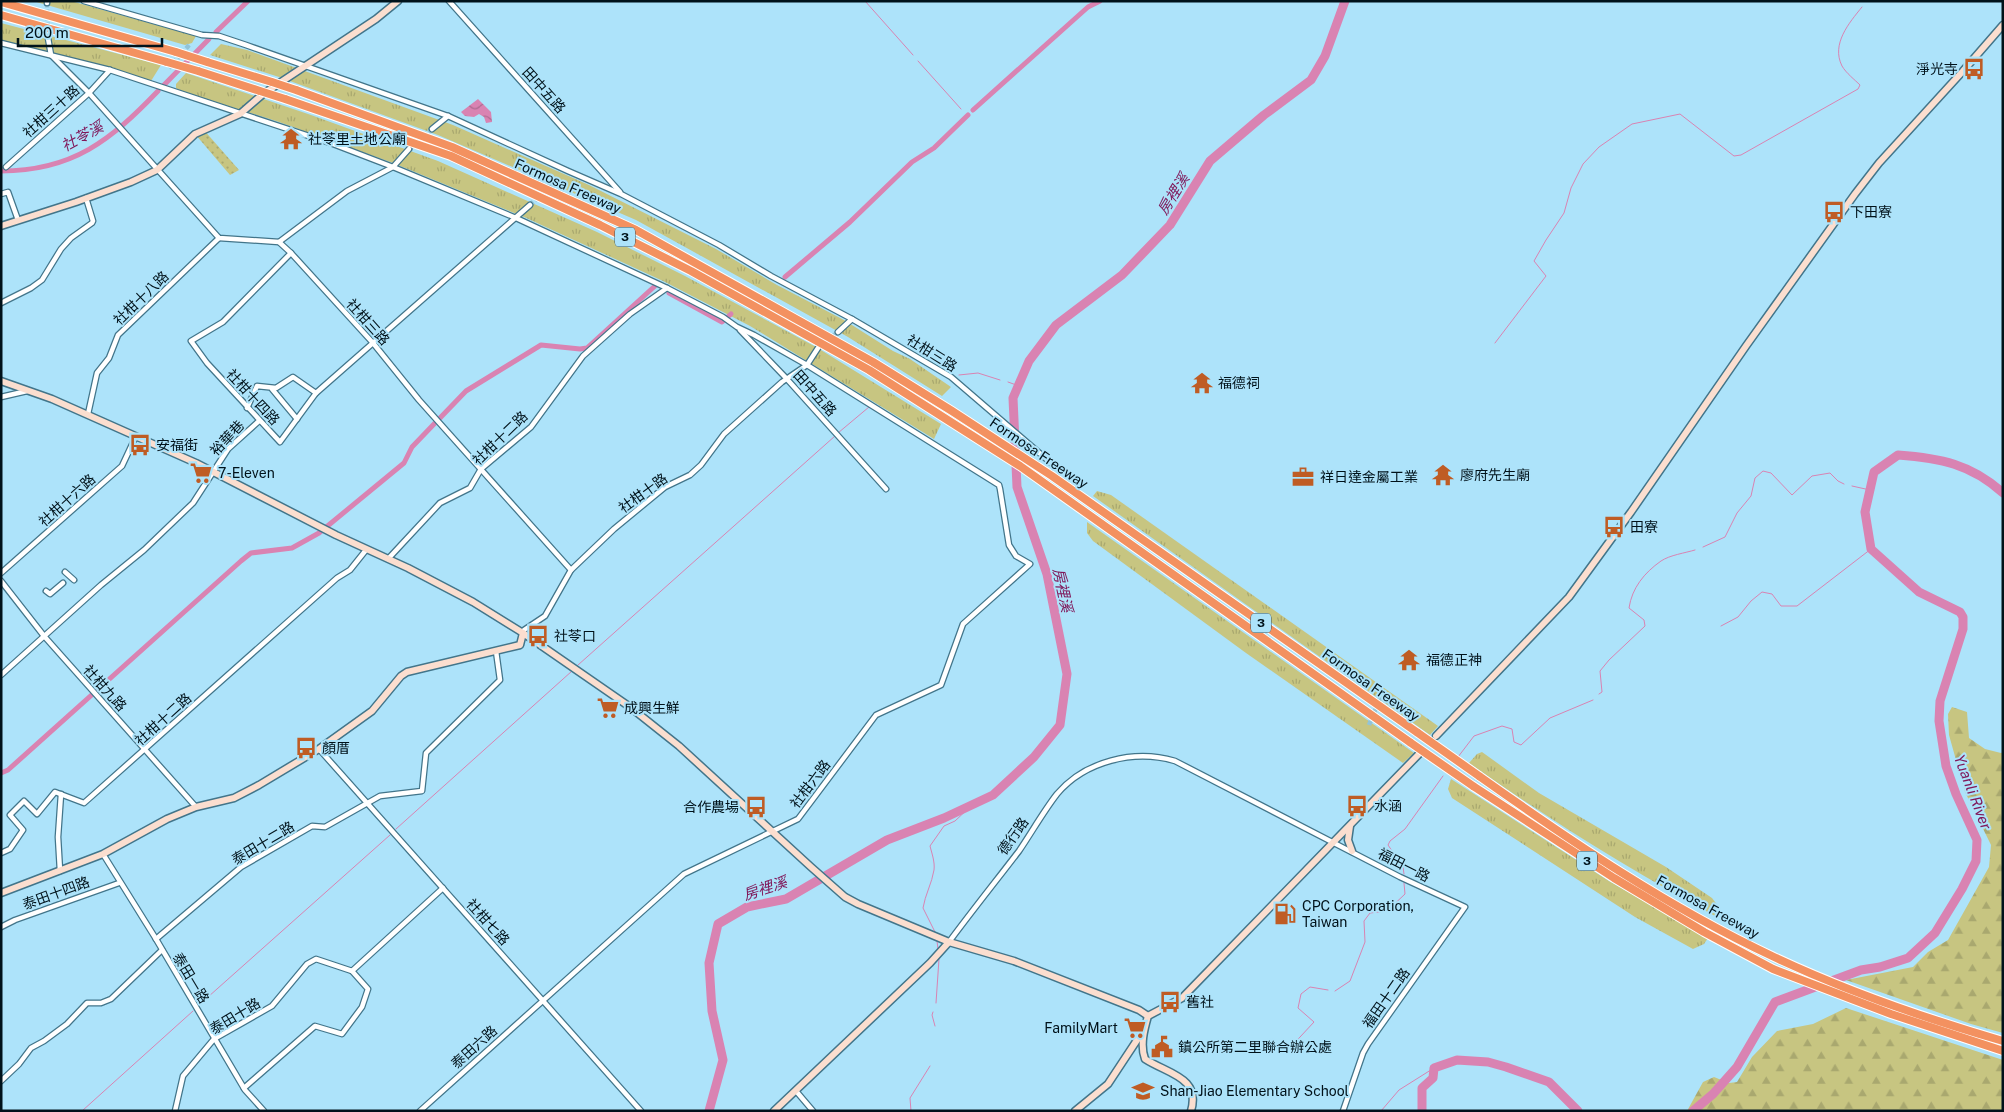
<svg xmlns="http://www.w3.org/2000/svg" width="2004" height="1112" font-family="'Public Sans','Noto Sans TC',sans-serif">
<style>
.grass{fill:url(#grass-tufts)}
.forest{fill:url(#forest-firs)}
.park{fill:url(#park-dots)}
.water{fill:url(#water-waves)}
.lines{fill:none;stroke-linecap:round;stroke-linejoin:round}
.stream{stroke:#d983b2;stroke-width:1}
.canal{stroke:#d983b2;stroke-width:5}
.river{stroke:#d983b2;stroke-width:9}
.street-tunnel{stroke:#93c4d8;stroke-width:4.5;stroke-dasharray:4.5 2;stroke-linecap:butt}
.street-casing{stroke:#42758a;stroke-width:7}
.secondary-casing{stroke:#42758a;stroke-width:9}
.highway-casing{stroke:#fff;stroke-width:10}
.street{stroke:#fff;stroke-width:4.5}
.secondary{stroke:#fbdecf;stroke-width:6}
.highway{stroke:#f39160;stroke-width:8}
.highway-bridge-casing{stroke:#fff;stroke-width:10;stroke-linecap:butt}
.highway-bridge{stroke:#f39160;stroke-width:8}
.labels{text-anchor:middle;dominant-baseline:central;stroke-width:4;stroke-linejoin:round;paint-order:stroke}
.shield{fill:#ade3fa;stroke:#34515d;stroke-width:1}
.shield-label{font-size:12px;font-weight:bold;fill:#00121a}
.poi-label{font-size:14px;fill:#00121a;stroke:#ade3fa;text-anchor:start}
.street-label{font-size:14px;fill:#00121a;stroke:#ade3fa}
.water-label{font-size:15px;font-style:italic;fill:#80195b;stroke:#ade3fa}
</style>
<defs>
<pattern id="grass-tufts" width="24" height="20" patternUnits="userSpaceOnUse" patternTransform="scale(1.25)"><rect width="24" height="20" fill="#c7c581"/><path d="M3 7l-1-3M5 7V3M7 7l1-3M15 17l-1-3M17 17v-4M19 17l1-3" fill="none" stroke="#a9a86f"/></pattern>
<pattern id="forest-firs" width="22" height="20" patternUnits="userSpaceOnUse" patternTransform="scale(1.25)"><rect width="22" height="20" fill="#c7c581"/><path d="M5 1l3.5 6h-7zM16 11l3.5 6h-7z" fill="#a9a86f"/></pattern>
<pattern id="park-dots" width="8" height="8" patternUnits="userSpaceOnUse" patternTransform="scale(1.25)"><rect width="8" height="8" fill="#c7c581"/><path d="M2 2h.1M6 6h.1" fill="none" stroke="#a9a86f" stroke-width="1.8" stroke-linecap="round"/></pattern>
<pattern id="water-waves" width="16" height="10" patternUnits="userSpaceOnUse" patternTransform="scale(1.25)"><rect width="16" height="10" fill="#d983b2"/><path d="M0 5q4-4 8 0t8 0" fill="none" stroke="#ae6a90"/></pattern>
</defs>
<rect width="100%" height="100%" fill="#ade3fa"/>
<g class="grass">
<path d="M 33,1 L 71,1 L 196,36 L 192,43 L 185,45 Z"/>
<path d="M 1,23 L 161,65 L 151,81 L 109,67 L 1,41 Z"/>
<path d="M 221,44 L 247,50 L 453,125 L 589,185 L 716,249 L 777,285 L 844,320 L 893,351 L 910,359 L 951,387 L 942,396 L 848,337 L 636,220 L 438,135 L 279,77 L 210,55 Z"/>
<path d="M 186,73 L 311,115 L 438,161 L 597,232 L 685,276 L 816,347 L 941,424 L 934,439 L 750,326 L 663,281 L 524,217 L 393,163 L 279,122 L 181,91 L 176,88 L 176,84 Z"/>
<path d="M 1097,491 L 1111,495 L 1438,726 L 1430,735 L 1093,496 Z"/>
<path d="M 1087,522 L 1414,753 L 1403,763 L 1246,653 L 1093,541 L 1087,533 Z"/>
<path d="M 1482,752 L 1539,793 L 1666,867 L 1712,898 L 1718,906 L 1719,911 L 1715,916 C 1630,870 1548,819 1469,763 L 1477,754 Z"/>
<path d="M 1451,779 L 1609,881 L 1708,938 L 1704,944 L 1693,949 L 1635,917 L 1452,798 L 1448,789 Z"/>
</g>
<g class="forest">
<path d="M 1952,707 L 1967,712 L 1969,738 L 1985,749 L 2001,753 L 2003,752 L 2003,1033 L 1971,1024 L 1846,980 L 1913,967 L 1928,952 L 1948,940 L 1989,867 L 1991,845 L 1965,792 L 1949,735 L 1948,714 Z"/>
<path d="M 1846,1008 L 2003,1060 L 2003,1111 L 1687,1111 L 1703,1082 L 1714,1077 L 1729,1083 L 1737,1082 L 1752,1057 L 1777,1031 L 1813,1024 Z"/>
</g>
<path class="park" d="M 203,129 L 239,170 L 230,175 L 195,134 Z"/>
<path class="water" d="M 478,99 L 491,112 L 492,122 L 486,123 L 484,117 L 479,114 L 474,117 L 465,116 L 461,112 Z"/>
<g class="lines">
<g class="stream">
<path d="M 865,1 L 913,55"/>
<path d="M 918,61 L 961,109"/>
<path d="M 1495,343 L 1546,276 L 1534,261 L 1546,240 L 1564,213 L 1571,188 L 1583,164 L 1599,147 L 1632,124 L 1680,114 L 1734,156 L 1741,155 L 1858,89 L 1860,85 C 1855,80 1846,73 1842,66 C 1831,44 1849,23 1862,7"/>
<path d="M 959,375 L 978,373 L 1000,380"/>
<path d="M 1008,382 L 1019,386"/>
<path d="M 838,433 L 869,407"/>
<path d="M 1852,486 L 1870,490"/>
<path d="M 1703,547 L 1725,537 L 1737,513 L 1751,496 L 1755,478 L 1763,471 L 1771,473 L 1792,495 L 1812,476 L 1830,473 L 1838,481 L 1844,484"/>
<path d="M 1721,626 L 1738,617 L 1751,601 L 1762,592 L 1772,594 L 1781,606 L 1797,606 L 1871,549"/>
<path d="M 578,665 L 835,436"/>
<path d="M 1599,694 L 1602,692 L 1600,671 L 1609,660 L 1645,626 L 1644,620 L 1629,608 C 1632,588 1644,573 1661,561 C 1670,555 1685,553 1695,550"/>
<path d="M 1458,757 L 1474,736 L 1502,726 L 1512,729 L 1514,742 L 1521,745 L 1550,718 L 1593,700"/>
<path d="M 396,829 L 572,671"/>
<path d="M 1404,874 L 1403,867 L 1388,845 L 1390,841 L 1405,829 L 1443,776"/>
<path d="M 935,932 L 923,908 C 925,895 932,883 934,870 C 935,862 932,854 930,846 L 944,826 L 955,821 L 972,805"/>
<path d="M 937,941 L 938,949"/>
<path d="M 1335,991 L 1350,981 L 1365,942 L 1364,921 L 1370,913 L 1387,911 L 1405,894 L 1404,883"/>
<path d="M 936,1003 L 939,959"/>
<path d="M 199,1005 L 390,835"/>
<path d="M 933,1012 L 932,1015 L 935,1026"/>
<path d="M 1287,1051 L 1314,1022 L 1298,1008 L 1301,994 L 1310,987 L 1328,990"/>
<path d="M 82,1111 L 193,1011"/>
<path d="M 911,1111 L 910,1098 L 930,1066"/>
<path d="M 1381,1111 L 1399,1090 L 1434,1068"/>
</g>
<g class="canal">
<path d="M 216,32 L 248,1"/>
<path d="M 163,86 L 209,39"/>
<path d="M 973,110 L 1088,7 L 1100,1"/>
<path d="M 1,171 C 73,171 111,140 158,91"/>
<path d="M 785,277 L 850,222 L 912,162 L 934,148 L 968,115"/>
<path d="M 669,293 L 722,322 L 731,314"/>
<path d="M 440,418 L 466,391 L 541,345 L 580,349 L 587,348 L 656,285"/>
<path d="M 1,773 L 8,770 L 241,561 L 251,553 L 292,548 L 319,533 L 404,463 L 412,447 L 435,423"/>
</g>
<g class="river">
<path d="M 709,1111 L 723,1060 L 712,1011 L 709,963 L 718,924 L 747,907 L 786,899 L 887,840 L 944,818 L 993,795 L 1034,757 L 1060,725 L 1067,674 L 1047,574 L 1017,487 L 1013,398 L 1029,361 L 1056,325 L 1122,275 L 1170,225 L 1210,161 L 1264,115 L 1311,80 L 1325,56 L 1345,1"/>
<path d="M 1422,1111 L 1422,1088 L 1433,1078 L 1434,1068 L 1457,1060 L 1488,1062 L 1506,1067 L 1549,1082 L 1578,1111"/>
<path d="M 1693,1111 L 1713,1094 L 1737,1067 L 1775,1002 L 1861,970 L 1880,967 L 1908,958 L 1935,933 L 1962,889 L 1976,861 L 1977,840 L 1956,794 L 1946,766 L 1939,721 L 1940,701 L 1963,629 L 1963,617 L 1960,612 L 1919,592 L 1871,549 L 1865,512 L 1874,472 L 1898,455 C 1940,458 1971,464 2003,493"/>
</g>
<g class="street-tunnel">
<path d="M 47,3 L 48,38"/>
<path d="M 169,68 L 190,44"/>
<path d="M 409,149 L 432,129"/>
<path d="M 530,205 L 557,179"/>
<path d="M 822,345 L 838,332"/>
<path d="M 1369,725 L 1381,696"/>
</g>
<g class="street-casing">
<g id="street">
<path d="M 84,1 L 202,35 L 219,36 L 246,45 L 448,116 L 568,171 L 621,194 L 719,245 L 771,276 L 852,319 L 838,332"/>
<path d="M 449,1 L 620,192"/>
<path d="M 47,3 L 47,1"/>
<path d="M 48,38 L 51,55 L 89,93 L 219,238 L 279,242 L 291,253 L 373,343 L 419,400 L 571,570"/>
<path d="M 1,43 L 110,70 L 333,144 L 393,167 L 516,218 L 667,288 L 723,317 L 737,327 L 754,335 L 807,365 L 999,485 L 1000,489 L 1009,545 L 1016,556 L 1030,564 L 963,624 L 941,685 L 876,715 L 798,819 L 684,874 L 420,1111"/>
<path d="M 432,129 L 448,116"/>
<path d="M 6,167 L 89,93 L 110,70"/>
<path d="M 1,194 L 8,192 L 18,220"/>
<path d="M 279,242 L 347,191 L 393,167 L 409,149"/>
<path d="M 291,253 L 223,322 L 191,341 L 207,363 L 280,442 L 316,393 L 530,205"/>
<path d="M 1,303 L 31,288 L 42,280 L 61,249 L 71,238 L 92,223 L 93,221 L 86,198"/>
<path d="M 852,319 L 951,377 L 1051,463"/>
<path d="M 740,330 L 786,378 L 886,489"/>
<path d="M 272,389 L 297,419"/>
<path d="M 1,397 L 27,391"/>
<path d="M 247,408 L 257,386 L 276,388 L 293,377 L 316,393"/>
<path d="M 88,414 L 97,373 L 109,358 L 118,335 L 219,238"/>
<path d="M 388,559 L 440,503 L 470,488 L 481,469 L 531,427 L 583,356 L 630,314 L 667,288"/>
<path d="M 65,572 L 74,580"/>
<path d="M 1,573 L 122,466 L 136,436"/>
<path d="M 1,581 L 44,636 L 196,807"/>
<path d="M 46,591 L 50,594 L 63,583"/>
<path d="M 523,633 L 524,630 L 545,616 L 571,570 L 614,529 L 665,487 L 690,475 L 701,465 L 724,434 L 782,382 L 807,365 L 818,348"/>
<path d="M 1,675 L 101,585 L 144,550 L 193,503 L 228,449 L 259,421"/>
<path d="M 319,749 L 641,1111"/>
<path d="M 1,853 L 10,849 L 23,830 L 10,815 L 24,801 L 37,814 L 55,792 L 84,803 L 337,578 L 350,570 L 366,550"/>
<path d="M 103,854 L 156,939 L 245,1090 L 264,1111"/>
<path d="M 60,871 L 58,837 L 61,794"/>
<path d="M 1,927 L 15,920 L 119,883"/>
<path d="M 156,939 L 241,867 L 312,826 L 325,827 L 380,796 L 422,791 L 426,753 L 500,680 L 496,651"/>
<path d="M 949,942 C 972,911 996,881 1019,851 C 1032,832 1043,812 1057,794 C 1085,761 1134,749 1175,761 L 1400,877 L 1465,907 L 1368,1044 L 1363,1053 L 1343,1111"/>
<path d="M 1,1081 L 19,1064 L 31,1048 L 44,1041 L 67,1024 L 87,1003 L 101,1003 L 111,999 L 162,950"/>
<path d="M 244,1088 L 315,1026 L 342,1034 L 362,1007 L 368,989 L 352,971"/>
<path d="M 796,1091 L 813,1111"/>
<path d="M 175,1111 L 183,1076 L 214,1039 L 272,1006 L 307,964 L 316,959 L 352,971 L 443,888"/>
</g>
</g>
<g class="secondary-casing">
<g id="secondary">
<path d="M 1,226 L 76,202 L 131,182 L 157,170 L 195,134 L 240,114 L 263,94 L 376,19 L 398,1"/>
<path d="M 1,381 L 52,399 L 196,463 L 336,535 L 408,568 L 473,602 L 523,633 L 630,707 L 679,746 L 811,867 L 845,897 L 858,904 L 949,942 L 1014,961 L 1139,1010 L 1148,1016"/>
<path d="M 1436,736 L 1569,597 L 1631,512 L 1746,346 L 1855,194 L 1879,163 L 1963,71 L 2003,25"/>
<path d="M 1350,826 L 1348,840 L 1352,851"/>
<path d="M 1,893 L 103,854 L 167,819 L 196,807 L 234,798 L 259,785 L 319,749 L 372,711 L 401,676 L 407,672 L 520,645 L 523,633"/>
<path d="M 774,1111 L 930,963 L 949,942"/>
<path d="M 1075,1111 L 1108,1084 L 1143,1031"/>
<path d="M 1191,1111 C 1201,1077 1168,1074 1145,1059 C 1140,1045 1144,1030 1148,1016 L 1182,998 L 1419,754"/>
</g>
</g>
<g class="highway-casing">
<g id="highway">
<path d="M 1,2 L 176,52"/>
<path d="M 1,15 L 167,62"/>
<path d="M 207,62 L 272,82"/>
<path d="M 198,71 L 260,91"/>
<path d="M 296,90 L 452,147 L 636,230 L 873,362 L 952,411 L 1052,476 L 1418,733"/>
<path d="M 285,99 L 451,156 L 600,225 L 691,271 L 869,370 L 1020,466 L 1411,743"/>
<path d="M 1479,776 C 1572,842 1668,907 1772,956 C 1846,991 1924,1018 2003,1041"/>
<path d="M 1473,786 L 1614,878 L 1704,932 L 1773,969 L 1891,1014 L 2003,1051"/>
</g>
</g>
<use href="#street" class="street"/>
<use href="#secondary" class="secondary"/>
<use href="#highway" class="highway"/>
<g class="highway-bridge-casing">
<g id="highway-bridge">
<path d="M 176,52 L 207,62"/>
<path d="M 167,62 L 198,71"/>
<path d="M 272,82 L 296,90"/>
<path d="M 260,91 L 285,99"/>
<path d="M 1418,733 L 1479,776"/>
<path d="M 1411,743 L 1473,786"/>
</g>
</g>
<use href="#highway-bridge" class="highway-bridge"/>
</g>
<defs>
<g id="bus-bare" transform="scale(1.725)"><path d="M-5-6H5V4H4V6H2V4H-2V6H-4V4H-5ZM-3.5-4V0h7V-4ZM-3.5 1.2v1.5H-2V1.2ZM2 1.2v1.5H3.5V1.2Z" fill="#bf5c24" stroke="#ade3fa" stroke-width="2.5" paint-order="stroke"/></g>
<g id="temple-bare" transform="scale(1.725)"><path d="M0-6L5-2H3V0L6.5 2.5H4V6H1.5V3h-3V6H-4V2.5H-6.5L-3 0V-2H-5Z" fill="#bf5c24" stroke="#ade3fa" stroke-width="2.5" paint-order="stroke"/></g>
<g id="supermarket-bare" transform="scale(1.725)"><path d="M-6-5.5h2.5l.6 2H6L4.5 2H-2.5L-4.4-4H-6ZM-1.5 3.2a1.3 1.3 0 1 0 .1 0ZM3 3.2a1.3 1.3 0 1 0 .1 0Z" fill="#bf5c24" stroke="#ade3fa" stroke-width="2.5" paint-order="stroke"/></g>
<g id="office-bare" transform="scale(1.725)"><path d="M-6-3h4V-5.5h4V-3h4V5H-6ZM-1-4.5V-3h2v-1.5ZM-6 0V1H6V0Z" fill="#bf5c24" stroke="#ade3fa" stroke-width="2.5" paint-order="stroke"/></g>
<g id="fuel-bare" transform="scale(1.725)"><path d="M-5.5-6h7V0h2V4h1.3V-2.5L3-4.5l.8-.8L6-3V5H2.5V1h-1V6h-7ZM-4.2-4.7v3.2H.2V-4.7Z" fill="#bf5c24" stroke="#ade3fa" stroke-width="2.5" paint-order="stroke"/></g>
<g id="civic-bare" transform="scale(1.725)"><path d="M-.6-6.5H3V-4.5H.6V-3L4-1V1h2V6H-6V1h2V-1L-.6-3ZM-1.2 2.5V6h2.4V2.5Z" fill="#bf5c24" stroke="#ade3fa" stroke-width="2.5" paint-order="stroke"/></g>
<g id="school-bare" transform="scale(1.725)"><path d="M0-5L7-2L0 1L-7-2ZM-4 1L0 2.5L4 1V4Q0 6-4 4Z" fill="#bf5c24" stroke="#ade3fa" stroke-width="2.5" paint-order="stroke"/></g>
</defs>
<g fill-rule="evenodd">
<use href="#bus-bare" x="1974" y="69"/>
<use href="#temple-bare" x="291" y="139"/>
<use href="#bus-bare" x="1834" y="212"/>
<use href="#temple-bare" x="1202" y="383"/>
<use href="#bus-bare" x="140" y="445"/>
<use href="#supermarket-bare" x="201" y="473"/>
<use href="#temple-bare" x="1443" y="475"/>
<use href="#office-bare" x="1303" y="477"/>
<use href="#bus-bare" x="1614" y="527"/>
<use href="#bus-bare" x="538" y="636"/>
<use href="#temple-bare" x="1409" y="660"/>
<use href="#supermarket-bare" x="608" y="708"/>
<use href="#bus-bare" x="306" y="748"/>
<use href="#bus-bare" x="1357" y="806"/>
<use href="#bus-bare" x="756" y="807"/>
<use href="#fuel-bare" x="1285" y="914"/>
<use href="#bus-bare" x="1170" y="1002"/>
<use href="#supermarket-bare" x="1135" y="1028"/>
<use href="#civic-bare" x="1162" y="1047"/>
<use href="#school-bare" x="1143" y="1091"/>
</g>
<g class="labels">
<g class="shield">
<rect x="615" y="227.5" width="20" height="19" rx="4"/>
<rect x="1251" y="613.5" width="20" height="19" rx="4"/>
<rect x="1577" y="851.5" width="20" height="19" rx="4"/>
</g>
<g class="shield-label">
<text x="625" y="237">3</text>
<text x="1261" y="623">3</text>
<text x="1587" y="861">3</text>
</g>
<g class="poi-label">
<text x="1958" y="69" text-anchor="end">淨光寺</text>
<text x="308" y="139">社苓里土地公廟</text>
<text x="1850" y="212">下田寮</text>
<text x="1218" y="383">福德祠</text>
<text x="156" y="445">安福街</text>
<text x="218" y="473">7-Eleven</text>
<text x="1460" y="475">廖府先生廟</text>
<text x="1320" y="477">祥日達金屬工業</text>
<text x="1630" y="527">田寮</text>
<text x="554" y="636">社苓口</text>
<text x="1426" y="660">福德正神</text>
<text x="624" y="708">成興生鮮</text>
<text x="322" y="748">顏厝</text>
<text x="1374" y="806">水涵</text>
<text x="739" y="807" text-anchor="end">合作農場</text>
<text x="1302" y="906">CPC Corporation,<tspan x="1302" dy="16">Taiwan</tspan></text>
<text x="1186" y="1002">舊社</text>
<text x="1118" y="1028" text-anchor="end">FamilyMart</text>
<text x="1178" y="1047">鎮公所第二里聯合辦公處</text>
<text x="1160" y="1091">Shan-Jiao Elementary School</text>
</g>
<g class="street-label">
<text transform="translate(544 90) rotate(48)">田中五路</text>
<text transform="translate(51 111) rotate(-42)">社柑三十路</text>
<text transform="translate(568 186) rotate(24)">Formosa Freeway</text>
<text transform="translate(141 298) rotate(-44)">社柑十八路</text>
<text transform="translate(368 322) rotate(48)">社柑三路</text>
<text transform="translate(932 353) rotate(32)">社柑三路</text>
<text transform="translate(815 393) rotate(48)">田中五路</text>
<text transform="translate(253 397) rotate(47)">社柑十四路</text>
<text transform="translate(227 438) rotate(-47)">裕華巷</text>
<text transform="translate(500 438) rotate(-44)">社柑十二路</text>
<text transform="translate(1039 453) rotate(34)">Formosa Freeway</text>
<text transform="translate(643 493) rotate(-36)">社柑十路</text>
<text transform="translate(67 500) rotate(-42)">社柑十六路</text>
<text transform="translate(1371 685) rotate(35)">Formosa Freeway</text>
<text transform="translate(105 688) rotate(48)">社柑九路</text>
<text transform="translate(163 719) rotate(-42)">社柑十二路</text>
<text transform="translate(810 784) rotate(-53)">社柑六路</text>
<text transform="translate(1013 836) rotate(-55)">德行路</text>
<text transform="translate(263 843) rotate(-31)">泰田十二路</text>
<text transform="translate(1404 865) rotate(27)">福田一路</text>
<text transform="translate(56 893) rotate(-20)">泰田十四路</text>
<text transform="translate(1708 907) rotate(29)">Formosa Freeway</text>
<text transform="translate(488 922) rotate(48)">社柑七路</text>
<text transform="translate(191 978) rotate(59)">泰田一路</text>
<text transform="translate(1386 998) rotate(-55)">福田十二路</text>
<text transform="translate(235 1016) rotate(-31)">泰田十路</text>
<text transform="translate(474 1047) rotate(-42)">泰田六路</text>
</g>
<g class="water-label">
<text transform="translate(82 136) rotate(-29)">社苓溪</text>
<text transform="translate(1173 194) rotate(-58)">房裡溪</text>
<text transform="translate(1063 590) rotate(78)">房裡溪</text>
<text transform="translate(1973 792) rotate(69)">Yuanli River</text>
<text transform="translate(765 888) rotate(-18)">房裡溪</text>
</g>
</g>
<rect width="2004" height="1112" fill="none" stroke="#00121a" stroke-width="5"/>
<path d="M18 38v8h144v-8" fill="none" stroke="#00121a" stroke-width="2.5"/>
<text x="25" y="38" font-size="15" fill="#00121a" stroke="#ade3fa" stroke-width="4" paint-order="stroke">200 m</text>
</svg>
